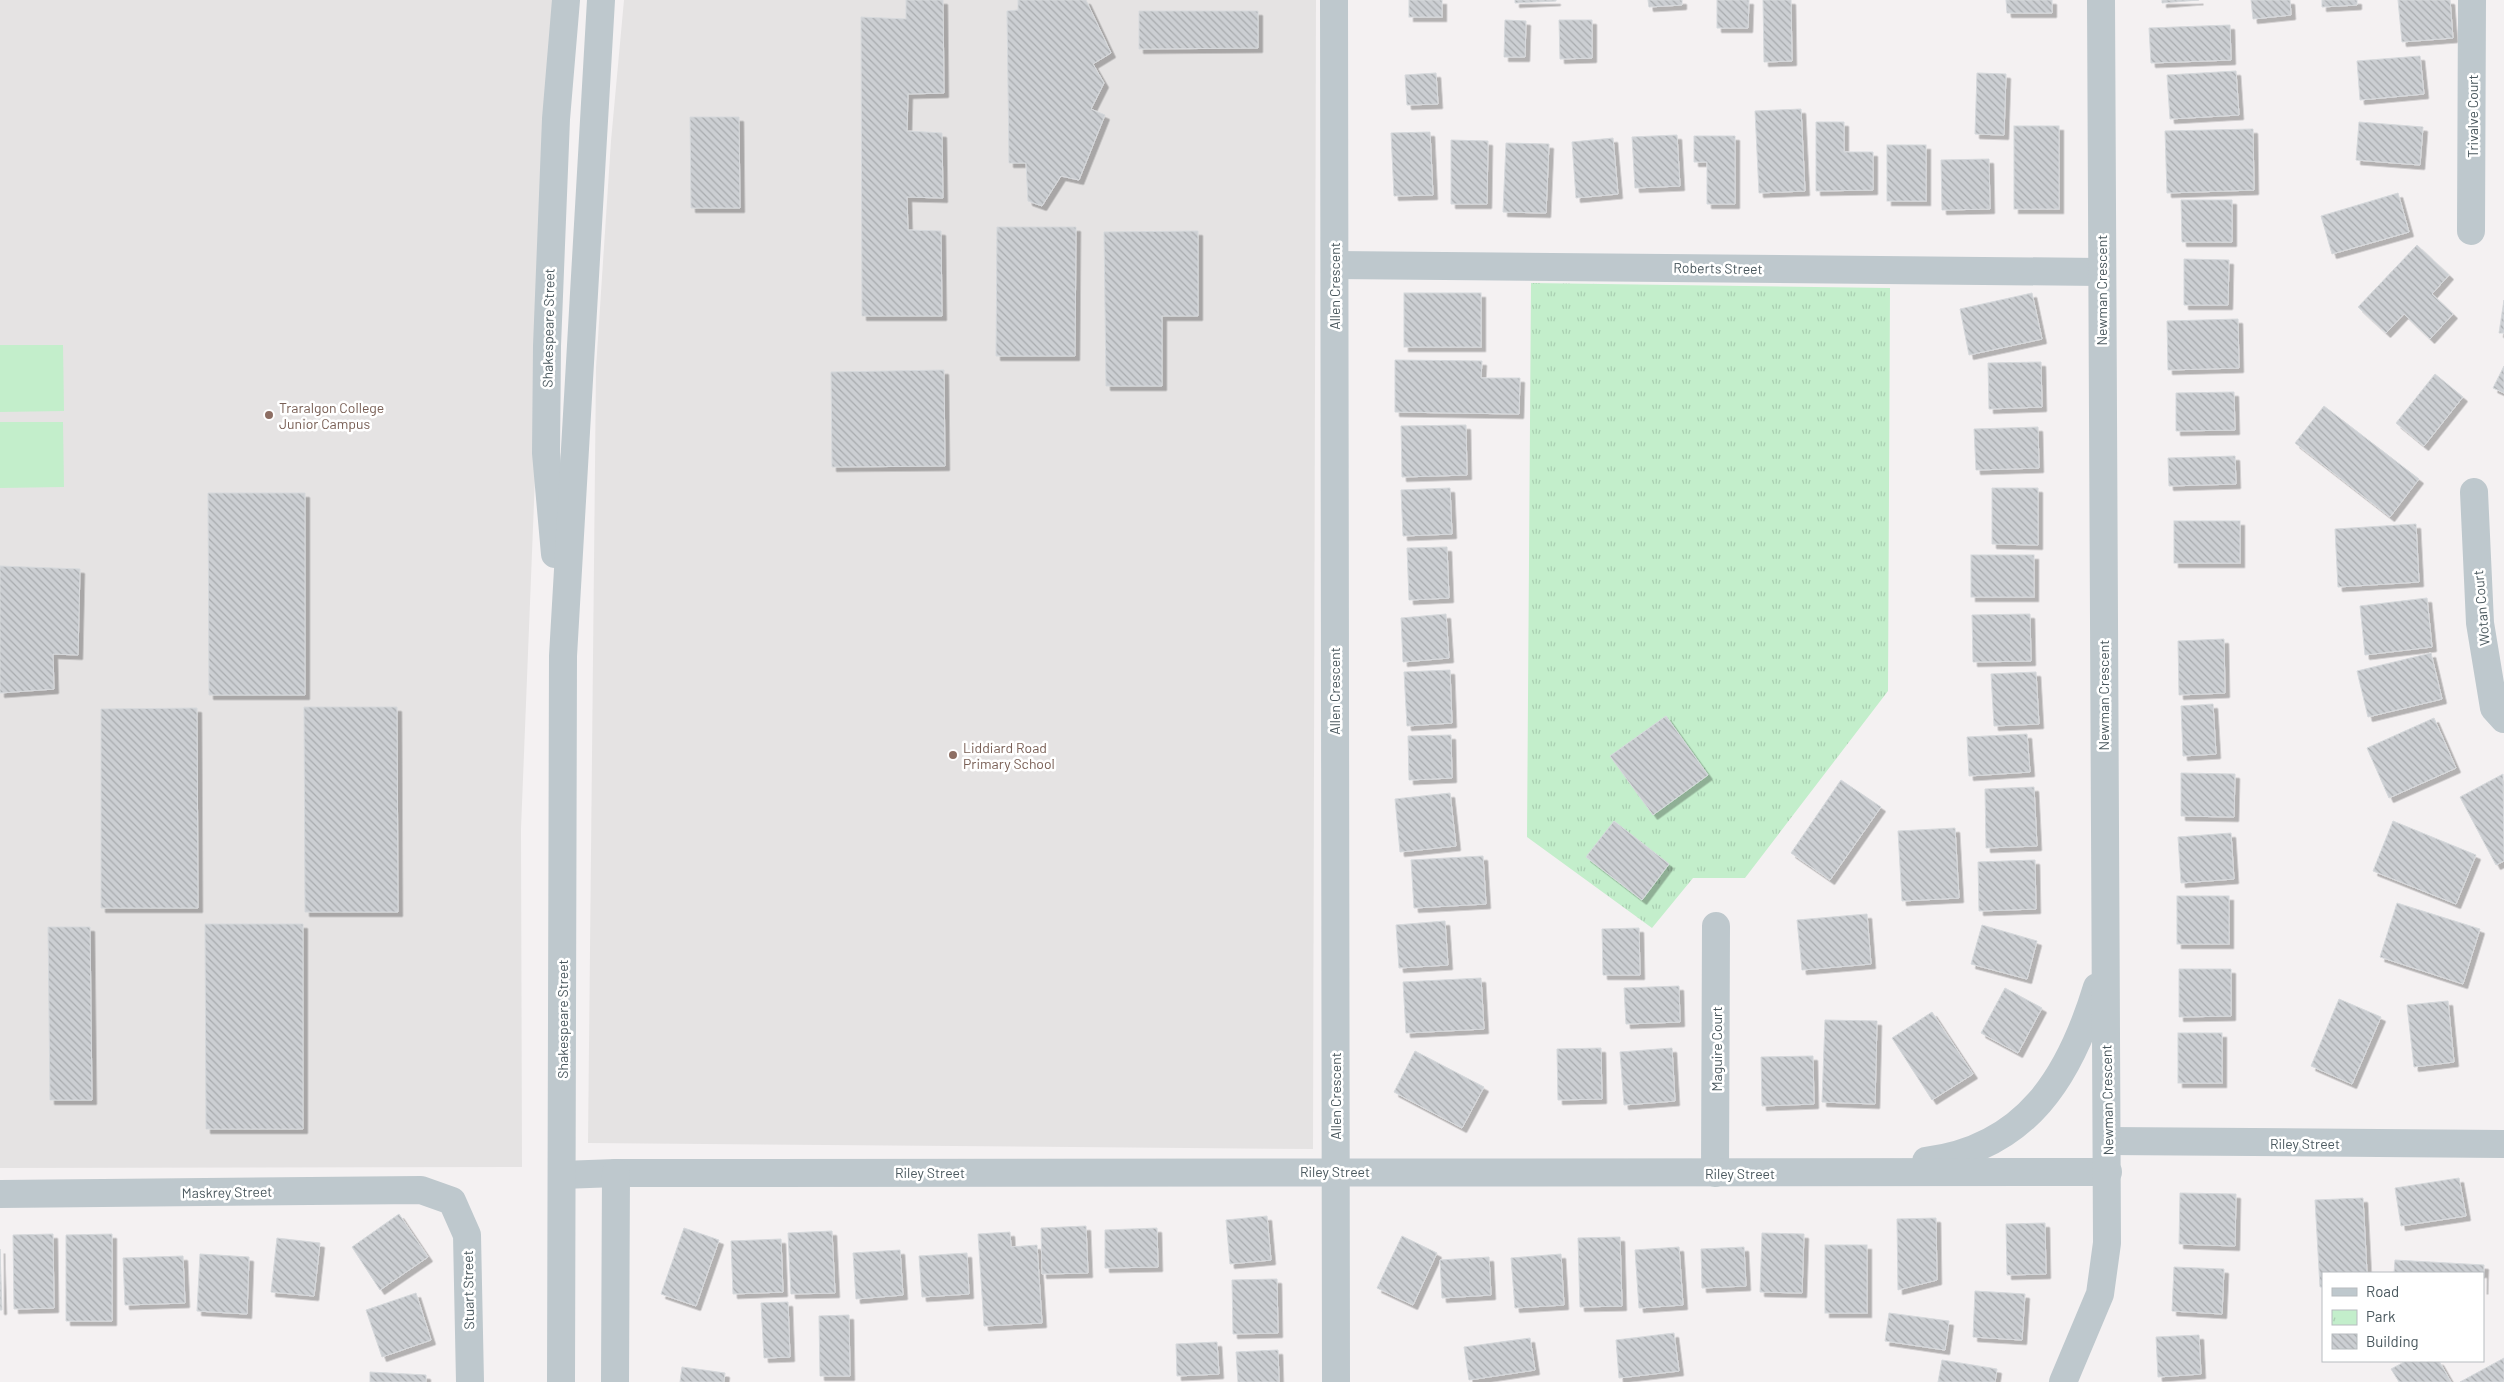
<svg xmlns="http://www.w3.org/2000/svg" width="2504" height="1382" font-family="Barlow,sans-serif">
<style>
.education{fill:#e5e3e3}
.park{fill:url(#park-tufts)}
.garden{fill:#c3eecb}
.building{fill:url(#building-back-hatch);stroke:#d6d9dc;filter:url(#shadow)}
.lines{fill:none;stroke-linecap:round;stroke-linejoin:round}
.minor{stroke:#bec8cd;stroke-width:28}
.tertiary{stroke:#bec8cd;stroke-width:28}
.education-dot{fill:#8d6e63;stroke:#fff;stroke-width:2}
.labels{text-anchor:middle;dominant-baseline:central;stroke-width:5;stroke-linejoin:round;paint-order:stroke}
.street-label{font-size:14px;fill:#4a585e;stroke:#fff}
.education-label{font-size:14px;fill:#785e54;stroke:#fff;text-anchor:start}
</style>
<defs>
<pattern id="park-tufts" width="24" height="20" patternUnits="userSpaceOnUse" patternTransform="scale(1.25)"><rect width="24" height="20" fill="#c3eecb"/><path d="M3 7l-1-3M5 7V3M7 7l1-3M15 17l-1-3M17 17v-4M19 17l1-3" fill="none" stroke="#a9ceb1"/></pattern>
<pattern id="building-back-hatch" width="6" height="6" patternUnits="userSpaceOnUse" patternTransform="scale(1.25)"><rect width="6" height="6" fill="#cccfd3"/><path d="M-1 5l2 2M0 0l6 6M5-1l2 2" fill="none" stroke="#a8abae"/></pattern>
<filter id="shadow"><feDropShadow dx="4.5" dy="4.5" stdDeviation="0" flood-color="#0004"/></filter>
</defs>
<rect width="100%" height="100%" fill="#f4f1f2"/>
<g class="education">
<path d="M 0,0 L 554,0 L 521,829 L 522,1167 L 0,1168 Z"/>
<path d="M 624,0 L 1316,0 L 1313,1149 L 588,1143 L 596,368 L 611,141 Z"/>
</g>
<path class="park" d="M 1531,283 L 1890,288 L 1888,691 L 1745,878 L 1693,878 L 1652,928 L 1527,837 Z"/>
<g class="garden">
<path d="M 0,345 L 63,345 L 64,411 L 0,412 Z"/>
<path d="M 0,422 L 63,422 L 64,487 L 0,488 Z"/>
</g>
<g class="building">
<path d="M 906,0 L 943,0 L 944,93 L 908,94 L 907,131 L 942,133 L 943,198 L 907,197 L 908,230 L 941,231 L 942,316 L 862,316 L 861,17 L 906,19 Z"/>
<path d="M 1018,0 L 1086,0 L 1111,53 L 1093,64 L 1104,83 L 1091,109 L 1105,115 L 1079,180 L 1061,176 L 1042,206 L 1028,201 L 1026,163 L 1009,163 L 1007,11 L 1018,10 Z"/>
<rect x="1409" y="0" width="33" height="17"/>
<path d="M 1515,0 L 1556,0 L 1556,1 L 1515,3 Z"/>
<path d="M 1648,0 L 1682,0 L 1682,5 L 1649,7 Z"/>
<path d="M 1717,0 L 1749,0 L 1748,28 L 1717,28 Z"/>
<path d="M 1763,0 L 1791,0 L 1792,61 L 1764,62 Z"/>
<path d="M 2006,0 L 2052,0 L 2052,13 L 2007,13 Z"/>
<path d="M 2162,0 L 2199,0 L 2162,3 Z"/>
<path d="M 2251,0 L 2290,0 L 2291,15 L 2253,19 Z"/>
<path d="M 2322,0 L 2357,0 L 2357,5 L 2322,7 Z"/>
<path d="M 2398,0 L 2450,0 L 2453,38 L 2402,42 Z"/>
<path d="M 1139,11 L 1258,11 L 1258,48 L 1139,49 Z"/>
<path d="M 1505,20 L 1526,21 L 1525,57 L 1504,57 Z"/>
<path d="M 1559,20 L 1592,20 L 1592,58 L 1560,59 Z"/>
<path d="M 2230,25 L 2231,60 L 2151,63 L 2149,28 Z"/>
<path d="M 2420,56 L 2424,94 L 2360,100 L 2357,61 Z"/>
<path d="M 2236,71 L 2239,115 L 2170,119 L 2167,75 Z"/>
<path d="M 1436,73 L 1438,104 L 1407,105 L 1405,75 Z"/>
<path d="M 1977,73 L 2006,74 L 2004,135 L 1975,134 Z"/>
<path d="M 1801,109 L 1805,191 L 1759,193 L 1755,111 Z"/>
<path d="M 690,117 L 739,117 L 740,208 L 691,208 Z"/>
<path d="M 1816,122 L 1844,122 L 1844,152 L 1873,152 L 1873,190 L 1816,191 Z"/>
<path d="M 2359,122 L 2423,127 L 2420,165 L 2356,160 Z"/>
<rect x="2014" y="126" width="45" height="83"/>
<path d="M 2253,129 L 2254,190 L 2167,193 L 2165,131 Z"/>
<path d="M 1430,132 L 1433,195 L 1394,196 L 1391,133 Z"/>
<path d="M 1677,135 L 1680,186 L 1635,188 L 1632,137 Z"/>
<path d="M 1694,136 L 1735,136 L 1735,204 L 1707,204 L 1707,162 L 1694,162 Z"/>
<path d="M 1613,138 L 1618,194 L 1576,198 L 1572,142 Z"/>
<path d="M 1451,140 L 1488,141 L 1487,204 L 1451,204 Z"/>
<path d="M 1506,143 L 1549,144 L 1546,213 L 1503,212 Z"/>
<rect x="1887" y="145" width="39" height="56"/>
<path d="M 1989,159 L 1990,209 L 1942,210 L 1941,160 Z"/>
<path d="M 2398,193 L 2409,232 L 2332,254 L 2321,216 Z"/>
<path d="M 2181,200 L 2232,200 L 2232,242 L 2182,242 Z"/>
<path d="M 997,227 L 1076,227 L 1075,356 L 996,356 Z"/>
<path d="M 1198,231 L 1198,316 L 1162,316 L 1162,386 L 1106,386 L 1104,232 Z"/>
<path d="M 2417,245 L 2449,275 L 2432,294 L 2453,314 L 2430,339 L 2404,314 L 2386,333 L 2358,307 Z"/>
<path d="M 2184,259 L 2229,260 L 2228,305 L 2184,305 Z"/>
<rect x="1404" y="293" width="77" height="54"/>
<path d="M 2032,293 L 2042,339 L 1969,355 L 1960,309 Z"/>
<path d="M 2504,300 L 2504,333 L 2499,333 Z"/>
<path d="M 2238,319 L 2239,368 L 2168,370 L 2167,321 Z"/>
<path d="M 1395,360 L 1482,361 L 1481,378 L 1520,378 L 1519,414 L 1395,412 Z"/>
<path d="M 2041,362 L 2042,407 L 1989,409 L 1988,363 Z"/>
<path d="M 2504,366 L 2504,393 L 2493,388 Z"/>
<path d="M 944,370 L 945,466 L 832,467 L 831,372 Z"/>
<path d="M 2435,374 L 2463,397 L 2424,446 L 2396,423 Z"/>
<path d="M 2234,392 L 2235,430 L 2176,431 L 2176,393 Z"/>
<path d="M 2324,406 L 2419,479 L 2390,517 L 2295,443 Z"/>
<path d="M 1466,425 L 1467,475 L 1402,477 L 1401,426 Z"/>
<path d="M 2038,427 L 2039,468 L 1976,470 L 1974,429 Z"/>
<path d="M 2235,456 L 2236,484 L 2169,486 L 2168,458 Z"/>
<path d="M 1450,488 L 1452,534 L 1403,536 L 1401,490 Z"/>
<path d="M 1992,488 L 2038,488 L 2038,545 L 1992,544 Z"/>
<path d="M 208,493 L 305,493 L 305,695 L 209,695 Z"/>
<rect x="2174" y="521" width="66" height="42"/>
<path d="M 2416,524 L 2419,582 L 2338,587 L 2335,529 Z"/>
<path d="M 1447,547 L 1449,598 L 1409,600 L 1407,548 Z"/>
<rect x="1971" y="555" width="63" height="42"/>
<path d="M 0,566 L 80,569 L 78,655 L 53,654 L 54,689 L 0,693 Z"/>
<path d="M 2427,598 L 2432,647 L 2365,655 L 2360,606 Z"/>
<path d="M 1446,614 L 1449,658 L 1403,662 L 1401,618 Z"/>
<path d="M 2030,614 L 2031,661 L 1973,662 L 1972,615 Z"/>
<path d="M 2224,639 L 2225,693 L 2179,695 L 2178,641 Z"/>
<path d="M 2431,653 L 2442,699 L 2368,717 L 2357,671 Z"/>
<path d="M 1450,670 L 1452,723 L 1407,726 L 1404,672 Z"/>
<path d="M 2036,672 L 2039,724 L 1994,726 L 1991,674 Z"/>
<path d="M 2213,704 L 2216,754 L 2183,756 L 2181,706 Z"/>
<path d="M 304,707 L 397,707 L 398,912 L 305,912 Z"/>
<path d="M 197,708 L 198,908 L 101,908 L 101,709 Z"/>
<path d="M 1666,716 L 1708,775 L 1653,815 L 1610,756 Z"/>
<path d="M 2434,718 L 2456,768 L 2389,798 L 2367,748 Z"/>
<path d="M 2027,734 L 2030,772 L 1969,776 L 1967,737 Z"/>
<path d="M 1451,735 L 1452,778 L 1409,780 L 1408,736 Z"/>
<path d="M 2181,773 L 2235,774 L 2234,817 L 2181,816 Z"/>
<path d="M 2503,774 L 2504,861 L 2496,865 L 2460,797 Z"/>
<path d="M 1841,780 L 1881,807 L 1830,880 L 1791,853 Z"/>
<path d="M 2034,787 L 2037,846 L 1986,848 L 1985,789 Z"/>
<path d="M 1450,793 L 1456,846 L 1400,852 L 1395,799 Z"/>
<path d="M 1614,821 L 1669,864 L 1642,900 L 1586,857 Z"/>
<path d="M 2393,821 L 2476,855 L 2456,904 L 2373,871 Z"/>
<path d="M 1955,828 L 1959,898 L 1902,901 L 1898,831 Z"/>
<path d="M 2231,833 L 2234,879 L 2181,883 L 2178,837 Z"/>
<path d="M 1483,856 L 1486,904 L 1414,908 L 1411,860 Z"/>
<path d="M 2035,860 L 2036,909 L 1979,911 L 1978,862 Z"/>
<rect x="2177" y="896" width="52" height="48"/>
<path d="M 2397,903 L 2480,929 L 2463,984 L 2380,957 Z"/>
<path d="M 1867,914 L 1871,964 L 1802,970 L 1797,920 Z"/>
<path d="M 1445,921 L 1448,965 L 1399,968 L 1396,925 Z"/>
<path d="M 205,924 L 303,924 L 303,1129 L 206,1129 Z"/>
<path d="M 1982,925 L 2037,941 L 2027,979 L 1971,964 Z"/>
<path d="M 48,927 L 90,927 L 92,1100 L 50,1100 Z"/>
<path d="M 1639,928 L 1640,975 L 1603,975 L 1602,929 Z"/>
<path d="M 2179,969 L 2231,969 L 2231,1016 L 2179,1017 Z"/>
<path d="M 1481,978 L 1484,1029 L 1406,1033 L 1403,982 Z"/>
<path d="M 1679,986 L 1680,1022 L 1626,1024 L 1624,988 Z"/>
<path d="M 2005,988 L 2042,1008 L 2018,1053 L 1981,1033 Z"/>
<path d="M 2339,999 L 2381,1017 L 2352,1084 L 2311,1066 Z"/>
<path d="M 2448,1001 L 2454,1062 L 2414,1067 L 2407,1005 Z"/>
<path d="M 1932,1012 L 1973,1074 L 1932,1100 L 1892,1038 Z"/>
<path d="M 1825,1020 L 1877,1021 L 1875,1104 L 1822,1102 Z"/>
<rect x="2178" y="1033" width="44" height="50"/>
<path d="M 1601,1048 L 1602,1099 L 1558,1100 L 1557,1049 Z"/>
<path d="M 1672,1048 L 1675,1101 L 1624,1105 L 1620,1052 Z"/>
<path d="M 1415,1051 L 1484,1087 L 1462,1128 L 1394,1092 Z"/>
<path d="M 1813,1056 L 1814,1104 L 1762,1106 L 1761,1057 Z"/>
<path d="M 2459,1178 L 2466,1216 L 2401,1226 L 2395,1188 Z"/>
<path d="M 2180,1193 L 2236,1194 L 2235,1246 L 2179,1244 Z"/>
<path d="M 2363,1198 L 2367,1273 L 2323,1273 L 2323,1287 L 2320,1287 L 2315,1200 Z"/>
<path d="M 399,1214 L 428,1257 L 380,1290 L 352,1247 Z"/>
<path d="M 1267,1216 L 1271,1260 L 1230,1264 L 1226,1220 Z"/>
<path d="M 1936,1218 L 1937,1280 L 1898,1290 L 1897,1219 Z"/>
<path d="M 2045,1223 L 2046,1274 L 2007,1275 L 2006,1224 Z"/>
<path d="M 1086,1226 L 1088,1273 L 1042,1274 L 1041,1228 Z"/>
<path d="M 684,1228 L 719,1240 L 696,1306 L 661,1294 Z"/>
<path d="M 1157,1228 L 1158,1267 L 1105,1268 L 1105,1230 Z"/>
<path d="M 832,1231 L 835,1293 L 791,1294 L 788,1233 Z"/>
<path d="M 1010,1232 L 1011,1247 L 1037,1245 L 1042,1323 L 984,1326 L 978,1234 Z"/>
<path d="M 1762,1233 L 1804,1234 L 1802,1293 L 1760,1292 Z"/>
<path d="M 53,1234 L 54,1308 L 14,1309 L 13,1235 Z"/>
<path d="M 112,1234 L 112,1321 L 66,1321 L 66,1235 Z"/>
<path d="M 1402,1236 L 1437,1253 L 1413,1305 L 1377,1288 Z"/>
<path d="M 1620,1237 L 1622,1306 L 1580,1307 L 1578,1238 Z"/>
<path d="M 277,1238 L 320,1243 L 314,1296 L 271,1292 Z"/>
<path d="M 781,1239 L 783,1292 L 733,1294 L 731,1241 Z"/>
<rect x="1825" y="1245" width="42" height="68"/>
<path d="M 1679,1247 L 1683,1305 L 1639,1308 L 1635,1250 Z"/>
<path d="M 1744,1247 L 1746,1286 L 1702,1288 L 1701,1249 Z"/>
<path d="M 0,1249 L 2,1310 L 0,1310 Z"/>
<path d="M 900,1250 L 903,1295 L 856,1299 L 853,1253 Z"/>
<path d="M 967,1253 L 969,1294 L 922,1297 L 919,1256 Z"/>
<path d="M 200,1254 L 249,1257 L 247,1314 L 197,1311 Z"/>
<path d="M 1561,1254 L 1564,1305 L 1515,1308 L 1511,1258 Z"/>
<path d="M 183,1256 L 185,1303 L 125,1305 L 123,1258 Z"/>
<path d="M 1489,1257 L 1491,1295 L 1442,1298 L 1440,1260 Z"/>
<path d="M 2395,1260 L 2484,1265 L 2483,1290 L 2483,1273 L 2394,1273 Z"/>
<path d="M 2174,1267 L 2224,1269 L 2222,1314 L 2172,1311 Z"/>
<path d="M 1277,1279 L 1278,1333 L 1233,1334 L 1232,1280 Z"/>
<path d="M 1975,1291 L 2025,1294 L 2022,1340 L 1973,1337 Z"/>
<path d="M 416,1293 L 431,1340 L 382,1357 L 366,1310 Z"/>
<path d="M 788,1302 L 790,1357 L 764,1358 L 761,1303 Z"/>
<path d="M 1889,1313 L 1949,1321 L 1945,1350 L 1885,1341 Z"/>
<path d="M 849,1315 L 850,1376 L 820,1376 L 819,1316 Z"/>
<path d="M 1674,1333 L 1679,1371 L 1619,1378 L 1616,1340 Z"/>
<path d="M 2199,1335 L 2201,1374 L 2158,1377 L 2156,1337 Z"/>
<path d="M 1530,1338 L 1535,1370 L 1469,1380 L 1464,1347 Z"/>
<path d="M 1217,1342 L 1219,1374 L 1177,1376 L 1176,1344 Z"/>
<path d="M 1278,1350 L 1279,1382 L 1238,1382 L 1236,1352 Z"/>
<path d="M 2504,1358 L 2504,1382 L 2460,1382 Z"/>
<path d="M 1942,1360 L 1997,1369 L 1995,1382 L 1938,1382 Z"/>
<path d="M 2406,1361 L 2439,1361 L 2451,1382 L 2399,1382 L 2391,1369 Z"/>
<path d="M 682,1367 L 725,1373 L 724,1382 L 680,1382 Z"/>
<path d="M 370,1372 L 426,1375 L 426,1382 L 370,1382 Z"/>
</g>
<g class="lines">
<g class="minor">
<path d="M 1334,0 L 1336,1382"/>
<path d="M 2471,231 L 2472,0"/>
<path d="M 1335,265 L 2101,272"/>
<path d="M 2474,492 L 2480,623 L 2494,708 L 2504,719"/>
<path d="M 2108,1141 L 2503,1144"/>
<path d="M 1926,1161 C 2027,1148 2070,1076 2097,987"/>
<path d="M 1715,1173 L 1716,926"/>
<path d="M 562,1175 L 616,1173 C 1113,1171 1611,1174 2108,1172"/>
<path d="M 0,1194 L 421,1190 L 452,1201 L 467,1235 L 470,1382"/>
<path d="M 615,1382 L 616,1173"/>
<path d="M 2063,1382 L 2100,1294 L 2107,1243 L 2101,0"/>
</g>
<g class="tertiary">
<path d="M 555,554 L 546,453 L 547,346 L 556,119 L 566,0"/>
<path d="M 561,1382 L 563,656 L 601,0"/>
</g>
</g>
<g class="education-dot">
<circle cx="269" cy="415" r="5"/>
<circle cx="953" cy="755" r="5"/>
</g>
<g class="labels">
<g class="street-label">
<text transform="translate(2472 116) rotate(-90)">Trivalve Court</text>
<text transform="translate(1718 268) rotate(1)">Roberts Street</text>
<text transform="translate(1334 286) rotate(-90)">Allen Crescent</text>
<text transform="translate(2101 290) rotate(-90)">Newman Crescent</text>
<text transform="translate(548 328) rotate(-89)">Shakespeare Street</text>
<text transform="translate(2481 608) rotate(-95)">Wotan Court</text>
<text transform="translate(1334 691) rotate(-90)">Allen Crescent</text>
<text transform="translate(2103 695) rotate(-90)">Newman Crescent</text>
<text transform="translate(562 1019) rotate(-90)">Shakespeare Street</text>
<text transform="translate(1716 1049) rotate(-90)">Maguire Court</text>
<text transform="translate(1335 1096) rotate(-90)">Allen Crescent</text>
<text transform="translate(2107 1100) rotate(-91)">Newman Crescent</text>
<text x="2305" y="1143">Riley Street</text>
<text x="1335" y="1171">Riley Street</text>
<text x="930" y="1172">Riley Street</text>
<text x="1740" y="1173">Riley Street</text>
<text transform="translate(227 1192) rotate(-1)">Maskrey Street</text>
<text transform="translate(468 1290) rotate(-91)">Stuart Street</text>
</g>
<g class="education-label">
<text x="279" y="407">Traralgon College<tspan x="279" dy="16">Junior Campus</tspan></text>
<text x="963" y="747">Liddiard Road<tspan x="963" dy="16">Primary School</tspan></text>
</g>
</g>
<rect x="2322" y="1272" width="162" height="90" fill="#ffffff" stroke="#b7bcbf"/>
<rect x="2332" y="1288" width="25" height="8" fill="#bec8cd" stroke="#b7bcbf"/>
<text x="2366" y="1297" font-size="15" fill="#4a585e">Road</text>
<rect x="2332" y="1310" width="25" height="15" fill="url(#park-tufts)" stroke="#b7bcbf"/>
<text x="2366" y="1322" font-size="15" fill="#4a585e">Park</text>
<rect x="2332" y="1334" width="25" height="15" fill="url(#building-back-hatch)" stroke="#b7bcbf"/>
<text x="2366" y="1347" font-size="15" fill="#4a585e">Building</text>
</svg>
